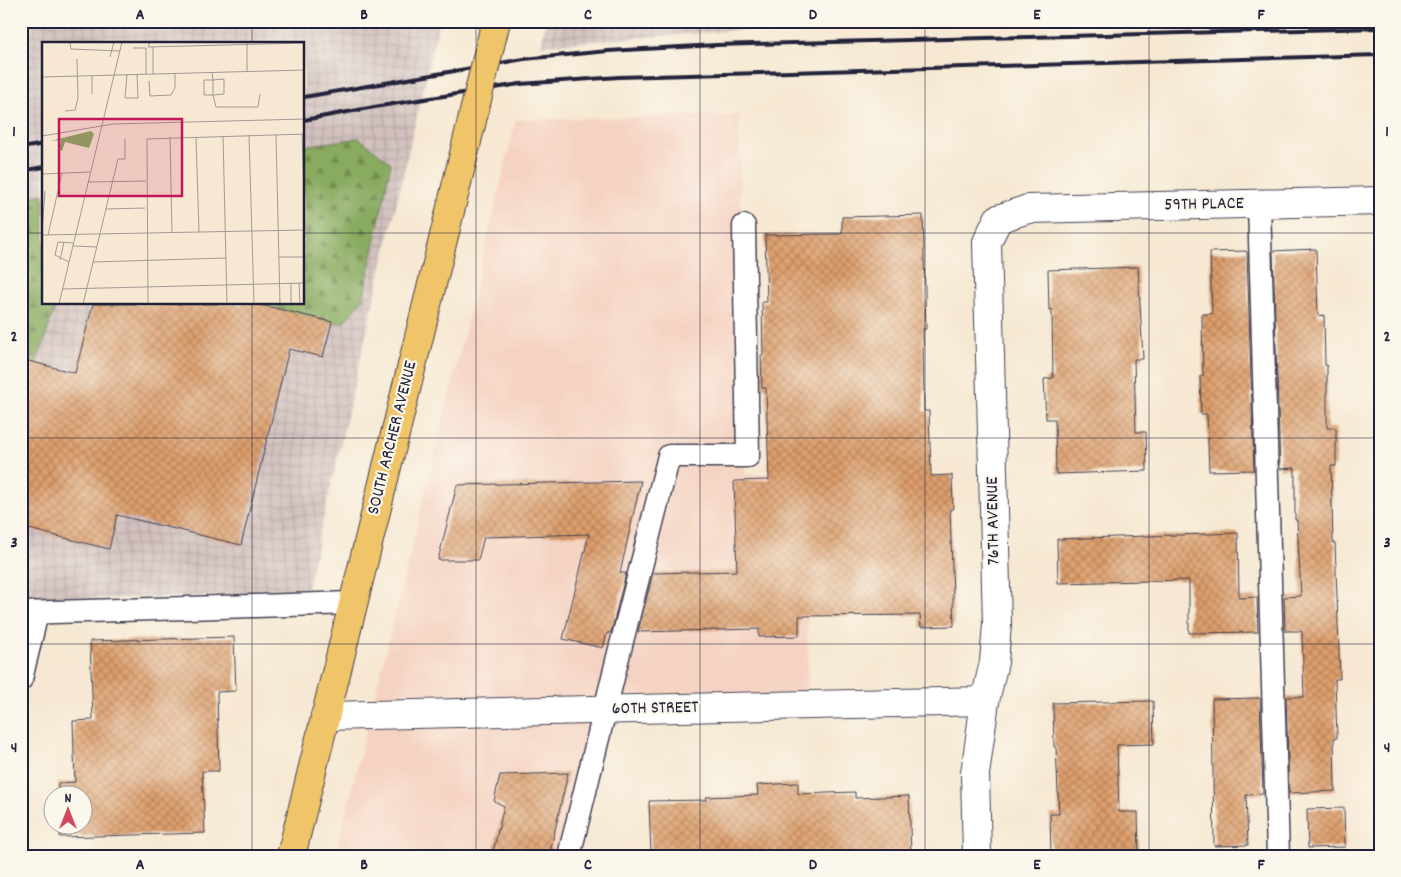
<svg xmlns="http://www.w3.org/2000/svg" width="1401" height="877" font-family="Dekko,sans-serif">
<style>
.built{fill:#f5d3c2}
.industrial{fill:url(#industrial-grid);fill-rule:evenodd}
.forest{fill:url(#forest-firs);stroke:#56664e}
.building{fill:url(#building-cross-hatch)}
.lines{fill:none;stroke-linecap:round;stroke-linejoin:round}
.lane-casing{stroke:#424052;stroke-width:25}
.street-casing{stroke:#424052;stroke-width:30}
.primary-casing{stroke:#424052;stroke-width:30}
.lane{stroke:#fff;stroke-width:22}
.street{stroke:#fff;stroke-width:28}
.primary{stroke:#f0c469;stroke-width:28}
.rail{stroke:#22223b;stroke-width:4}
.primary-bridge-casing{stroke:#424052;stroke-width:30;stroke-linecap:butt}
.primary-bridge{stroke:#f0c469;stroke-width:28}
.grid{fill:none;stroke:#22223b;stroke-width:1;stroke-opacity:0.55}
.labels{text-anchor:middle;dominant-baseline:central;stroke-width:4.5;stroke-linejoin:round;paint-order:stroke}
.street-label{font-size:18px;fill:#22223b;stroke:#fbf7ec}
.inset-road{fill:none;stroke:#a19996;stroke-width:1}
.view{fill:#c2185b;fill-opacity:0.15;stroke:#c2185b;stroke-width:2.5}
.inset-edge{fill:none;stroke:#22223b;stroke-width:2.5}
.neatline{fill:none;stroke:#22223b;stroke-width:2}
.grid-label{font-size:16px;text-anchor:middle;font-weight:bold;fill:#22223b}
</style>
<defs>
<pattern id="industrial-grid" width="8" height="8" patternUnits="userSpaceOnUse" patternTransform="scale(1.25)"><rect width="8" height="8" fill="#d1c0bd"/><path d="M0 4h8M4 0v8" fill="none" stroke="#b3a5a3"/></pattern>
<pattern id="forest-firs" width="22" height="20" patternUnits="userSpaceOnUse" patternTransform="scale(1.25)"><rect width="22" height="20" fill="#89ab60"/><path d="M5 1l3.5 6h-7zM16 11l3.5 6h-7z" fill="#708b50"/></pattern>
<pattern id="building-cross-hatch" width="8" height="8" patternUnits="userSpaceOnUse" patternTransform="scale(1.25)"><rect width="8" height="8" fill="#de9f6c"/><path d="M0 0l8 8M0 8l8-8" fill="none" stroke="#b4815a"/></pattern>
</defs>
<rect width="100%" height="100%" fill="#fbf7ec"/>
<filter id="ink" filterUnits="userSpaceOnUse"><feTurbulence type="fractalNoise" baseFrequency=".02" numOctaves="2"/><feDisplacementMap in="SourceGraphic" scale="10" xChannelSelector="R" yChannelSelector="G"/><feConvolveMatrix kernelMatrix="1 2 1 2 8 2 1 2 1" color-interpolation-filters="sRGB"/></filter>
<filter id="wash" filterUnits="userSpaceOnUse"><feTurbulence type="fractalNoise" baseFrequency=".0096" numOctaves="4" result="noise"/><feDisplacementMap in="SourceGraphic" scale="20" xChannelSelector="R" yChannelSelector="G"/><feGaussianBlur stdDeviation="1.12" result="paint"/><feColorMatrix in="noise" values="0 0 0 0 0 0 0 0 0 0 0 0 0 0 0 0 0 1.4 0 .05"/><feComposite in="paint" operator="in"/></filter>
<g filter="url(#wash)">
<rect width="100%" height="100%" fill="#f6e8d2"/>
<path class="built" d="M 739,115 L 745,474 L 804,475 L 809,702 L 603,707 L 567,856 L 335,856 L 450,393 L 516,120 Z"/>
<g class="industrial">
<path d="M 21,21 L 439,21 L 306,593 L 33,601 L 21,651 ZM 44,44 L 304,44 L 304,304 L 44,304 Z"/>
<path d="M 546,21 L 914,21 L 768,28 L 541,45 Z"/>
</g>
<g class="forest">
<path d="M 359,138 L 391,163 L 363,299 L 343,323 L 332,322 L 258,304 L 304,304 L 304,146 Z"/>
<path d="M 44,194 L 44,304 L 56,304 L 37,363 L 21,359 L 21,199 Z"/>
</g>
<g id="blocks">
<g class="building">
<path d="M 923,215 L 926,329 L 923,329 L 924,411 L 929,411 L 931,476 L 952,475 L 953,509 L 950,509 L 954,626 L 921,627 L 920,615 L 799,616 L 799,636 L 759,637 L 759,629 L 638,632 L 653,573 L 737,571 L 734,481 L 769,480 L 766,388 L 762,388 L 761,355 L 763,355 L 762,302 L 767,302 L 765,235 L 842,234 L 842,217 Z"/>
<path d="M 1316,249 L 1318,316 L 1324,315 L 1325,365 L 1327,365 L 1327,428 L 1336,428 L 1336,466 L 1331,466 L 1333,543 L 1335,543 L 1340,679 L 1335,679 L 1337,738 L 1334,738 L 1335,791 L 1289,793 L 1286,697 L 1304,697 L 1302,632 L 1301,631 L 1285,631 L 1284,597 L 1301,596 L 1297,520 L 1295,520 L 1295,468 L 1280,469 L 1273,251 Z"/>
<path d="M 1246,251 L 1247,252 L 1254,470 L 1209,471 L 1207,414 L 1201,414 L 1200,376 L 1203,376 L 1202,314 L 1212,314 L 1210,252 Z"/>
<path d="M 1138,267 L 1143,359 L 1134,359 L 1136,432 L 1146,432 L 1147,471 L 1056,474 L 1055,419 L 1046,419 L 1044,379 L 1053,378 L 1052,309 L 1049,310 L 1048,270 Z"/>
<path d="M 93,304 L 258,304 L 332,322 L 323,357 L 289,349 L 241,545 L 117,515 L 109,549 L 21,527 L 21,359 L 75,373 Z"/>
<path d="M 641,481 L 620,573 L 626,573 L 611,633 L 607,633 L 603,648 L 563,639 L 589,534 L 484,537 L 478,560 L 438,560 L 457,485 Z"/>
<path d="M 1238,533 L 1239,598 L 1257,597 L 1258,632 L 1189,633 L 1189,580 L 1058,583 L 1057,539 Z"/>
<path d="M 234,637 L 236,691 L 217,692 L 219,771 L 202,771 L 205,833 L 60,837 L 60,824 L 82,824 L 82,794 L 58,794 L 58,783 L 75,782 L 73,721 L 93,720 L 90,641 Z"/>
<path d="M 1260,698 L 1263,794 L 1246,795 L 1248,845 L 1214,846 L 1212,699 Z"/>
<path d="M 1153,701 L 1154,744 L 1117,745 L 1119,812 L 1138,812 L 1139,856 L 1051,856 L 1050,814 L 1059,814 L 1056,747 L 1054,747 L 1053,703 Z"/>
<path d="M 568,773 L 549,856 L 492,856 L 504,806 L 494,801 L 500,775 Z"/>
<path d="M 798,783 L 798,794 L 855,792 L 855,798 L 909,796 L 911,856 L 651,856 L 649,801 L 707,800 L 706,797 L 758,795 L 757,785 Z"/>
<path d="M 1344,808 L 1345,847 L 1308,848 L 1307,809 Z"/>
</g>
</g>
</g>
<g filter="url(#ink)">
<use href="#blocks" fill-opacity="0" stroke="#424052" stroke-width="1"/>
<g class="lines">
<g class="lane-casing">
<g id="lane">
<path d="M 1259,204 L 1278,856"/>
<path d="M 21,613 L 353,603"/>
<path d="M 21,679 L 37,613"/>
<path d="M 569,856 L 618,657 L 669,456 L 748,456 L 744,226"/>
</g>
</g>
<g class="street-casing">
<g id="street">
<path d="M 325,716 L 985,701"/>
<path d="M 977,856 L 975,774 L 985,701 L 994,662 L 997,624 L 987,242 L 998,219 L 1028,209 L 1380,201"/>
</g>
</g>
<g class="primary-casing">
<path id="primary" d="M 291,856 L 455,191"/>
</g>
<use href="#lane" class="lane"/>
<use href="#street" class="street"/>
<use href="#primary" class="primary"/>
<g class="rail">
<path d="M 304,97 L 524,59 L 608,51 L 716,45 L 1380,28"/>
<path d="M 304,120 L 380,106 L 520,84 L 619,77 L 1380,55"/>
<path d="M 21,148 L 44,144"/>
<path d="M 21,171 L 44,167"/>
</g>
<g class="primary-bridge-casing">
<path id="primary-bridge" d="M 455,191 L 496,21"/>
</g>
<use href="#primary-bridge" class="primary-bridge"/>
</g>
</g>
<path class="grid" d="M 252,21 L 252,44M 476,21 L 476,856M 700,21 L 700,856M 925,21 L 925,856M 1149,21 L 1149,856M 21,233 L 44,233M 304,233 L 1380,233M 252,304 L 252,856M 21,438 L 1380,438M 21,644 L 1380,644"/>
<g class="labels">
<g class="street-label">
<text transform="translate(1204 205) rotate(-1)">59TH PLACE</text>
<text transform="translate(393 438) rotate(-76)">SOUTH ARCHER AVENUE</text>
<text transform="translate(994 521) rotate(-91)">76TH AVENUE</text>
<text transform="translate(655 709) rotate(-1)">60TH STREET</text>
</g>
</g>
<g transform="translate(42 42)">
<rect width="262" height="262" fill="#f6e8d2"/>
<path d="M 49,89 L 52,92 L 47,106 L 23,100 L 20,109 L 17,108 L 19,98 L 8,99 Z" fill="#89ab60"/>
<path class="inset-road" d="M 28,0 L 29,7 L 78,9M 108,0 L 106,5 L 263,1M 205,1 L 205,29M 111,5 L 111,32M 91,6 L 104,6 L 104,32M 68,15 L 72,0M 170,30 L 171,38 L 171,53 L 182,52 L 182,37 L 171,38 L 162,38 L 162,53 L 171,53 L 174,65 L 216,65 L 218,52M 85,33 L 83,56 L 96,56 L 95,32M 50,34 L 50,52M 0,35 L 263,28M 107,39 L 108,54 L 129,53 L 133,46 L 133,31M 23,69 L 33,68 L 36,56 L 35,17M 260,92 L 263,186M 207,93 L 212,262M 234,93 L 238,262M 0,94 L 71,82 L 263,77M 181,94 L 185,262M 128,95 L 130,191M 154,95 L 157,190M 0,132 L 48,130M 46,140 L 104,139M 64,167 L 103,166M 0,188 L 3,149M 0,193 L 263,188M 6,193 L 20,131M 31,204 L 55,205M 237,215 L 263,215M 18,218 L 22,200M 27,220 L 13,213 L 16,200 L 31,201M 51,220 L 184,216M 249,241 L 249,262M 257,241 L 258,262M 21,247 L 263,241M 17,262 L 80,0M 41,262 L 76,117 L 83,117 L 83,97M 106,262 L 105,97 L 263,92"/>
<path class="view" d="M 17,77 L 140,77 L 140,154 L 17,154 Z"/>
<rect width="262" height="262" class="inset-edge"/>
</g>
<rect width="1401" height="877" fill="none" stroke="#fbf7ec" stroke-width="55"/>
<g transform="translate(68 810)"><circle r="24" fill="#fbf7ec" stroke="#a4a2a5"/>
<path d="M0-4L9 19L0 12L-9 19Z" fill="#d1495b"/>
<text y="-8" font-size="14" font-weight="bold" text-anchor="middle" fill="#22223b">N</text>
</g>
<rect x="28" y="28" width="1346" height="822" class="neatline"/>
<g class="grid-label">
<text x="140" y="19">A</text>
<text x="364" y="19">B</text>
<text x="588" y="19">C</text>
<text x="813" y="19">D</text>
<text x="1037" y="19">E</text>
<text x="1261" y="19">F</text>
<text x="14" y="136">1</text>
<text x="1387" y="136">1</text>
<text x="14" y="341">2</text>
<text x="1387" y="341">2</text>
<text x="14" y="547">3</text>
<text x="1387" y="547">3</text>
<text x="14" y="752">4</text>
<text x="1387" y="752">4</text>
<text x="140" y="869">A</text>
<text x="364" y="869">B</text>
<text x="588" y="869">C</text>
<text x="813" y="869">D</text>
<text x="1037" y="869">E</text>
<text x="1261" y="869">F</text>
</g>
</svg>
